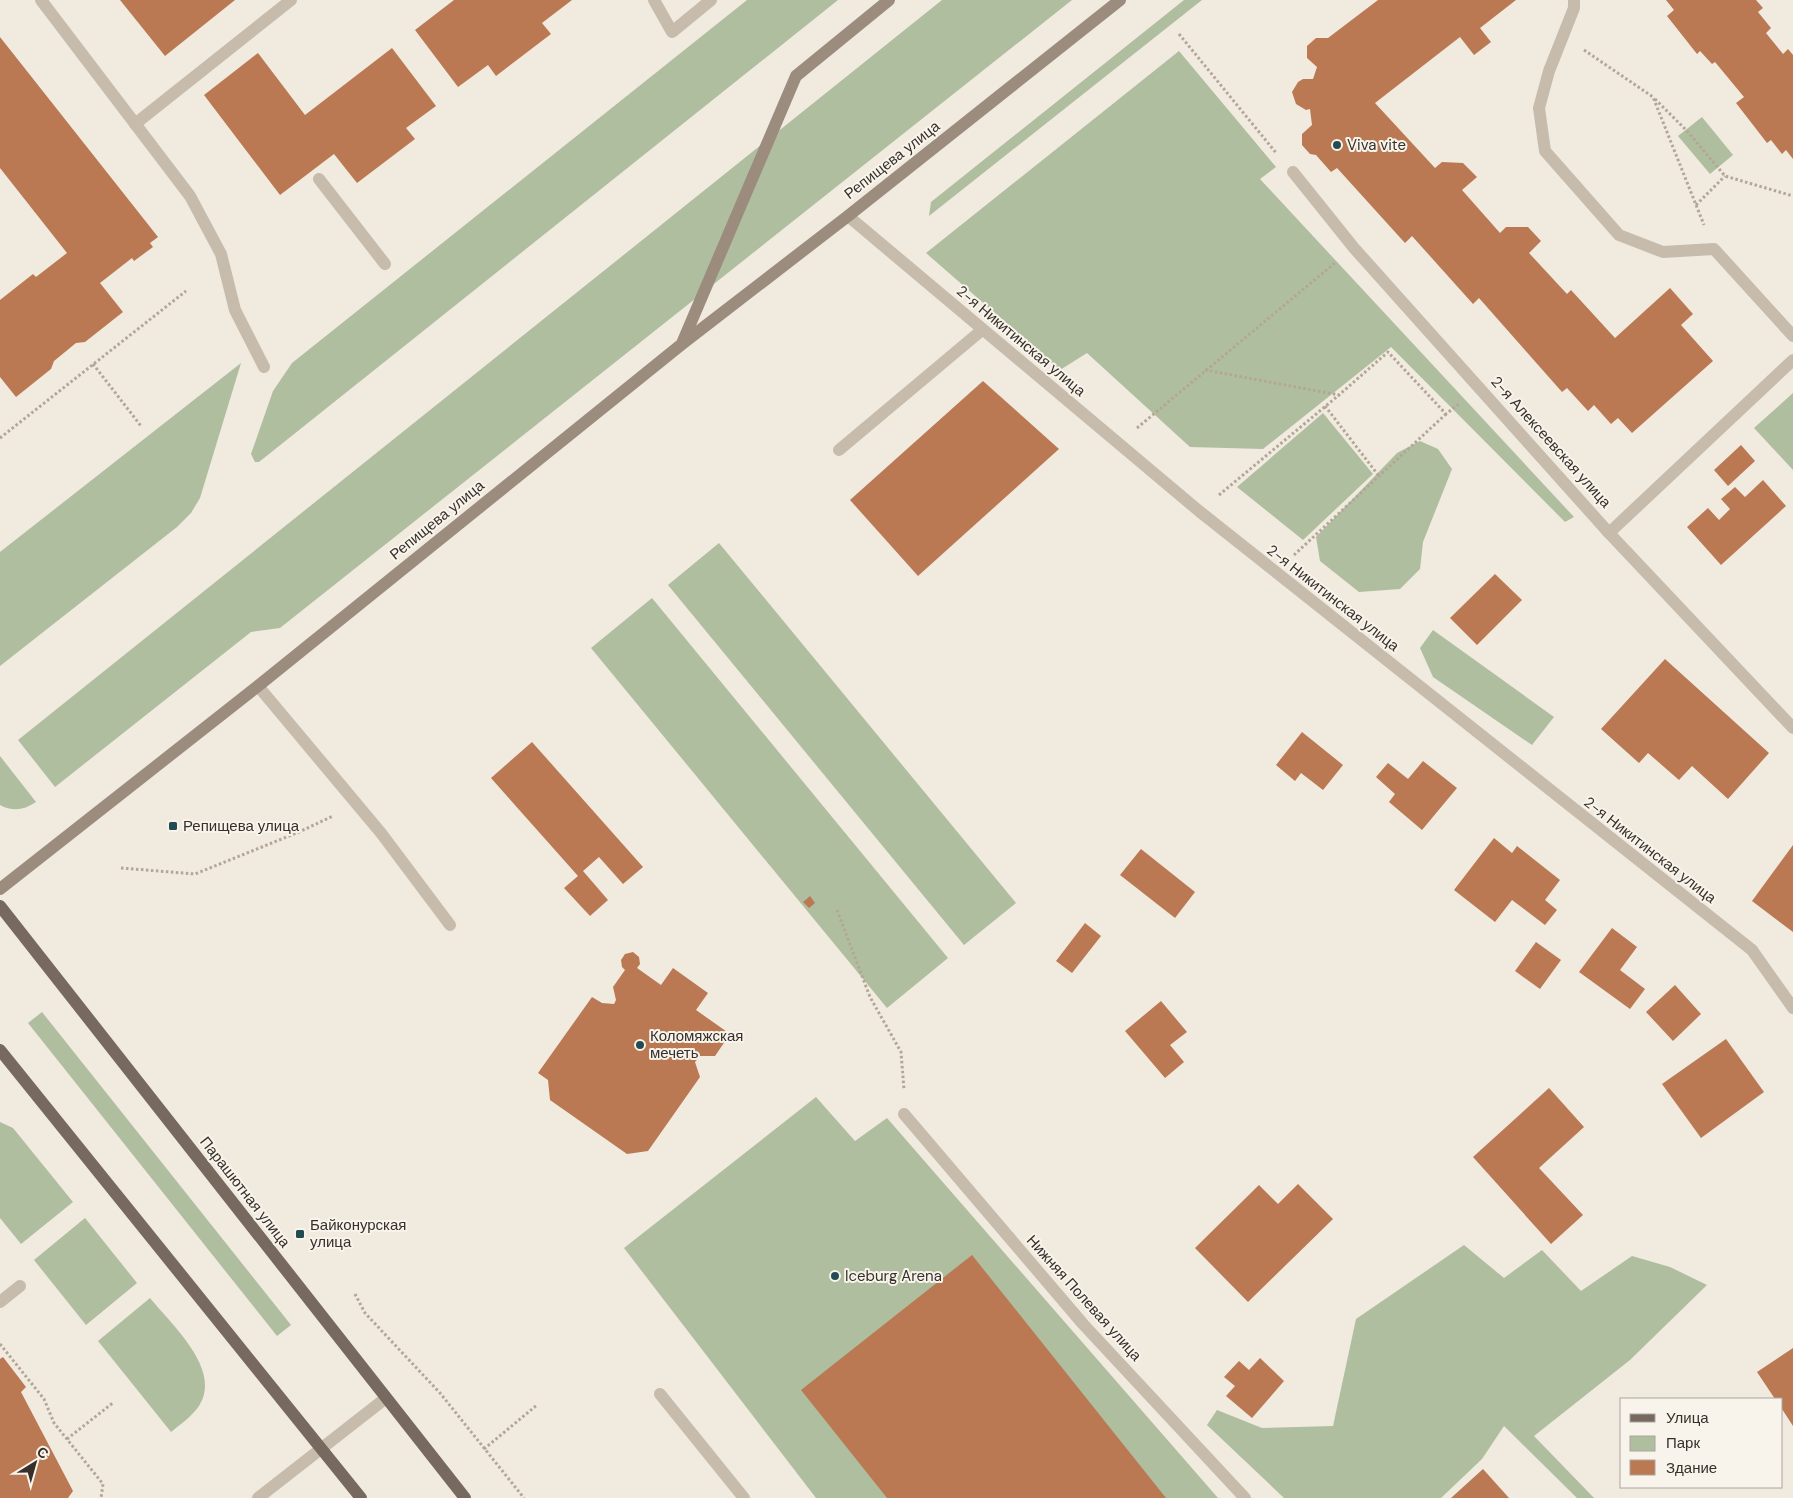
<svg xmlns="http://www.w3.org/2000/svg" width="1793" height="1498" font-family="'DM Sans',sans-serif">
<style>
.green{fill:#b0bea0}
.building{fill:#ba7953}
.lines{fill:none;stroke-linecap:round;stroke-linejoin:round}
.path{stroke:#b3a696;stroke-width:3;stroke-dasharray:2.5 2.5;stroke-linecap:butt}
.service{stroke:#c7bcac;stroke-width:12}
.minor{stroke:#c7bcac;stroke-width:12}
.secondary{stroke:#9b8c7d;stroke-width:12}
.primary{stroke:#77695d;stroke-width:12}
.poi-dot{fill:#244b54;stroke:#f8f4eb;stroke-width:2}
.labels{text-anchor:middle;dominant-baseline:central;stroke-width:4;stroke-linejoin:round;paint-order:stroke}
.poi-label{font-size:15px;fill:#362f2a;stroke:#f8f4eb;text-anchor:start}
.street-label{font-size:15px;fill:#362f2a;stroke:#f8f4eb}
</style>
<rect width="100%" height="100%" fill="#f0eadf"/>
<g class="green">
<path d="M 747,0 L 838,0 L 259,462 L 255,462 L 251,454 L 273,391 L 292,363 Z"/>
<path d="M 942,0 L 1072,0 L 280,628 L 251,632 L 55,787 L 18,740 Z"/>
<path d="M 1184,0 L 1202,0 L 929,216 L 931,202 Z"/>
<path d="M 1179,51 L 1276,167 L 1260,179 L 1574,517 L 1565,522 L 1391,347 L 1263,449 L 1190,447 L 1087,353 L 1060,370 L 926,253 Z"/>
<path d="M 1702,117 L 1733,155 L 1710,174 L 1678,136 Z"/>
<path d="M 241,363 L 200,498 L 191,513 L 177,527 L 0,666 L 0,552 Z"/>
<path d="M 1793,393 L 1793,470 L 1754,428 Z"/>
<path d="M 1323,413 L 1373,474 L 1303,540 L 1237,487 Z"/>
<path d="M 1420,441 L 1438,449 L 1452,469 L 1423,542 L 1420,569 L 1400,589 L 1359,592 L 1320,561 L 1316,537 L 1397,453 Z"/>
<path d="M 719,543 L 1016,903 L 964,945 L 668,585 Z"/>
<path d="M 652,598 L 948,958 L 887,1008 L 591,648 Z"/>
<path d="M 1433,630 L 1554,717 L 1532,745 L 1433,677 L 1420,648 Z"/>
<path d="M 0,756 L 36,802 C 24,810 13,812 0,805 Z"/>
<path d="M 42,1012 L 291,1325 L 277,1336 L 28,1023 Z"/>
<path d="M 816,1097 L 855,1141 L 887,1118 L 1218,1498 L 816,1498 L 624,1248 Z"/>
<path d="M 0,1122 L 13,1128 L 73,1202 L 21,1244 L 0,1218 Z"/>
<path d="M 85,1218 L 137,1283 L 86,1325 L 34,1260 Z"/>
<path d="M 1464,1245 L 1504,1278 L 1542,1250 L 1581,1291 L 1632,1256 L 1670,1267 L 1707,1285 L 1630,1360 L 1534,1436 L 1594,1498 L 1577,1498 L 1504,1426 L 1482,1459 L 1441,1498 L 1284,1498 L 1207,1425 L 1217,1410 L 1262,1428 L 1333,1426 L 1356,1319 Z"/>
<path d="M 150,1298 C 171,1324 223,1370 199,1406 C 191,1417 181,1424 171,1432 L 98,1341 Z"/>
</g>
<g class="building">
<path d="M 120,0 L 235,0 L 165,56 Z"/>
<path d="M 454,0 L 572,0 L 542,23 L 551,34 L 496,76 L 488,65 L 458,87 L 415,30 Z"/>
<path d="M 1378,0 L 1516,0 L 1480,28 L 1491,42 L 1474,55 L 1460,37 L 1375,103 L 1435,168 L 1442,162 L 1463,163 L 1477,177 L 1462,190 L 1500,233 L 1506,227 L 1528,227 L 1541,241 L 1529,253 L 1567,294 L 1571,290 L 1615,338 L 1670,288 L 1693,314 L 1681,325 L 1713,361 L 1632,433 L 1618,418 L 1611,424 L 1594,405 L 1588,411 L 1567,388 L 1562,392 L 1479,298 L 1473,304 L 1412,236 L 1405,243 L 1337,168 L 1331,172 L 1316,155 L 1310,154 L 1302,145 L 1302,134 L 1312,125 L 1310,109 L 1306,110 L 1296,104 L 1292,92 L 1298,82 L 1303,79 L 1313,79 L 1317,67 L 1307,58 L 1307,46 L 1316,38 L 1328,38 Z"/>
<path d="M 1666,0 L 1756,0 L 1763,8 L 1758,12 L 1771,28 L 1766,33 L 1783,54 L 1788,49 L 1793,55 L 1793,159 L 1786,150 L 1782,154 L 1771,140 L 1767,143 L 1736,103 L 1744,97 L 1715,62 L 1712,64 L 1700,51 L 1697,54 L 1667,16 L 1674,10 Z"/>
<path d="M 0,37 L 158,237 L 150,243 L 153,247 L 134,261 L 132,258 L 100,283 L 123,312 L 85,342 L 76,343 L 54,361 L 51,369 L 16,397 L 0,377 L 0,300 L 33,274 L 36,277 L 67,253 L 0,168 Z"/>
<path d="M 392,48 L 436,106 L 406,128 L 415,139 L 357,183 L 334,154 L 280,195 L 204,95 L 258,53 L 305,115 Z"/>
<path d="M 983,381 L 1059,449 L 918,576 L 850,500 Z"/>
<path d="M 1741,445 L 1755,461 L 1728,486 L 1714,470 Z"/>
<path d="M 1763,480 L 1786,506 L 1721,565 L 1687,527 L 1708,508 L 1719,520 L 1730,509 L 1721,499 L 1735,487 L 1745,497 Z"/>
<path d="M 1495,574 L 1522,600 L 1477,645 L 1450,618 Z"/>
<path d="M 1665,659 L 1769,753 L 1728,799 L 1692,766 L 1679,780 L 1648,753 L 1639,763 L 1601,729 Z"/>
<path d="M 1302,732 L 1343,765 L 1323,790 L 1301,773 L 1295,781 L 1276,765 Z"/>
<path d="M 532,742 L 643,867 L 623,884 L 599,857 L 583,871 L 608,900 L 590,916 L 564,888 L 578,876 L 491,778 Z"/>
<path d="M 1423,761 L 1457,788 L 1422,830 L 1389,802 L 1395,794 L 1376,777 L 1388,763 L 1408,779 Z"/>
<path d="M 1494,838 L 1512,853 L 1517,846 L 1560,880 L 1545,900 L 1557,910 L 1545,925 L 1512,900 L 1495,922 L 1454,890 Z"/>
<path d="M 1793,845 L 1793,932 L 1752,901 Z"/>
<path d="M 1141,849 L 1195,892 L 1175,918 L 1120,875 Z"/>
<path d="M 810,896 L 815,903 L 809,908 L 803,902 Z"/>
<path d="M 1085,923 L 1101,936 L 1072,973 L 1056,961 Z"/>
<path d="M 1612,928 L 1637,947 L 1620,970 L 1645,989 L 1630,1009 L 1579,972 Z"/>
<path d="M 1536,942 L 1561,960 L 1540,989 L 1515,971 Z"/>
<path d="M 633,952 L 639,957 L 640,964 L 637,968 L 661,985 L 673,968 L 708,993 L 696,1010 L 730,1034 L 715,1056 L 700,1056 L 695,1062 L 700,1077 L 648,1151 L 627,1154 L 550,1100 L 548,1080 L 538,1073 L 592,997 L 602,1003 L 614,1004 L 616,1000 L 613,987 L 625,970 L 622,967 L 621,960 L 625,954 Z"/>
<path d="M 1675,985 L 1701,1014 L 1673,1041 L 1646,1012 Z"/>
<path d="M 1161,1001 L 1187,1032 L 1170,1045 L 1184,1062 L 1165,1078 L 1125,1031 Z"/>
<path d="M 1726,1039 L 1764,1092 L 1701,1138 L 1662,1084 Z"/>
<path d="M 1549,1088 L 1584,1127 L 1539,1168 L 1583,1215 L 1551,1244 L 1473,1157 Z"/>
<path d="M 1298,1184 L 1333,1219 L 1248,1302 L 1195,1248 L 1259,1185 L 1278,1204 Z"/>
<path d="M 972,1255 L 1166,1498 L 887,1498 L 801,1390 Z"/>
<path d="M 1793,1348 L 1793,1426 L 1782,1409 L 1782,1399 L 1775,1399 L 1757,1372 Z"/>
<path d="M 3,1357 L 26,1387 L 21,1392 L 73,1491 L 68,1498 L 0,1498 L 0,1359 Z"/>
<path d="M 1260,1358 L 1284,1381 L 1252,1418 L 1226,1396 L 1235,1386 L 1224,1377 L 1239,1361 L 1249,1370 Z"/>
<path d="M 1483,1469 L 1509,1498 L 1451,1498 Z"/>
</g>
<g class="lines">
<g class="path">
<path d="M 1179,34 L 1277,154"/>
<path d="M 1584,50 L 1653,97 L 1704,225"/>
<path d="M 1655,99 L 1688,132 L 1725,176 L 1793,196"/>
<path d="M 1696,205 L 1725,176"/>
<path d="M 93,364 L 141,426"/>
<path d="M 1205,370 L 1339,395 L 1388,352 L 1446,414 L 1460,403"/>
<path d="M 1325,406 L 1379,476"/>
<path d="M 1137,428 L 1336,262"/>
<path d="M 0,438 L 186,291"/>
<path d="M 1219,495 L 1339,395"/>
<path d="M 1294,555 L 1446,414"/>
<path d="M 121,868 L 195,874 L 299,832 L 333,816"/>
<path d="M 837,910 L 870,997 L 901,1052 L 904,1090"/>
<path d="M 355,1294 L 365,1313 L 440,1393 L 524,1498"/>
<path d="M 0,1344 L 44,1399 L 54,1423 L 103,1484 L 101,1498"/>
<path d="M 67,1439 L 114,1402"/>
<path d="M 484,1449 L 537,1405"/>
</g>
<g class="service">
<path d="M 41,0 L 190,196 L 221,254 L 235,310 L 264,367"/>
<path d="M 1574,0 L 1574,8 L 1549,71 L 1539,108 L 1545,151 L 1619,235 L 1663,252 L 1714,249 L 1793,336"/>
<path d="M 135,124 L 291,0"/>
<path d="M 319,179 L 385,264"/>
<path d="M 839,450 L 982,330"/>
<path d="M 1609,533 L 1793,360"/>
<path d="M 258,686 L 381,833 L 450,925"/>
<path d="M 0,1302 L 20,1286"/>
<path d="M 660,1394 L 744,1498"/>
</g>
<g class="minor">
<path d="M 654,0 L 672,32 L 711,0"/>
<path d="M 1293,172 L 1354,248 L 1609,533 L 1793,728"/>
<path d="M 848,216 L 1199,511 L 1752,950 L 1793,1008"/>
<path d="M 904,1114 L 1083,1324 L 1245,1498"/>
<path d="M 258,1498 L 386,1398"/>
</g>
<g class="secondary">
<path d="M 683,341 L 796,76 L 889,0"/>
<path d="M 0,889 L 258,686 L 682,344 L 848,216 L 1120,0"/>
</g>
<g class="primary">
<path d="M 0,906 L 465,1498"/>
<path d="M 0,1050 L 361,1498"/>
</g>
</g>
<g class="poi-dot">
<circle cx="1337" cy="145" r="5"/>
<rect x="168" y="821" width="10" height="10" rx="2.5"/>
<circle cx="640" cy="1045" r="5"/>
<rect x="295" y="1229" width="10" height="10" rx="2.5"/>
<circle cx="835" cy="1276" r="5"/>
</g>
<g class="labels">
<g class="poi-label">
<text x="1347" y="145">Viva vite</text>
<text x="183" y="826">Репищева улица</text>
<text x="650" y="1036">Коломяжская<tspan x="650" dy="17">мечеть</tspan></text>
<text x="310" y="1225">Байконурская<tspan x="310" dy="17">улица</tspan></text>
<text x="845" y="1276">Iceburg Arena</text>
</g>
<g class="street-label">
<text transform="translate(892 160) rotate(-38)">Репищева улица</text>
<text transform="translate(1021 341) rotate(40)">2-я Никитинская улица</text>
<text transform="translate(1551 442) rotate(48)">2-я Алексеевская улица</text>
<text transform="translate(437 520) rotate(-39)">Репищева улица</text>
<text transform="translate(1333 598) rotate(38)">2-я Никитинская улица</text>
<text transform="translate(1650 850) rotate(38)">2-я Никитинская улица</text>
<text transform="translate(245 1192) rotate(52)">Парашютная улица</text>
<text transform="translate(1084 1298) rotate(48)">Нижняя Полевая улица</text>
</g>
</g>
<rect x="1620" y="1398" width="162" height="90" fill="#f8f4eb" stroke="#aaa59e"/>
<rect x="1630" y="1414" width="25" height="8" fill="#77695d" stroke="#aaa59e"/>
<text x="1666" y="1423" font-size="15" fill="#362f2a">Улица</text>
<rect x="1630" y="1436" width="25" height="15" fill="#b0bea0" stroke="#aaa59e"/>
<text x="1666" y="1448" font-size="15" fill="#362f2a">Парк</text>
<rect x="1630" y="1460" width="25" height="15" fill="#ba7953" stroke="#aaa59e"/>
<text x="1666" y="1473" font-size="15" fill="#362f2a">Здание</text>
<g transform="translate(35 1463) rotate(37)" stroke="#f8f4eb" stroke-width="4" paint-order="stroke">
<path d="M0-4L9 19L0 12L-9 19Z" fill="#362f2a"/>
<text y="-8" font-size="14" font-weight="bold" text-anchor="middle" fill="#362f2a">С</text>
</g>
</svg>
